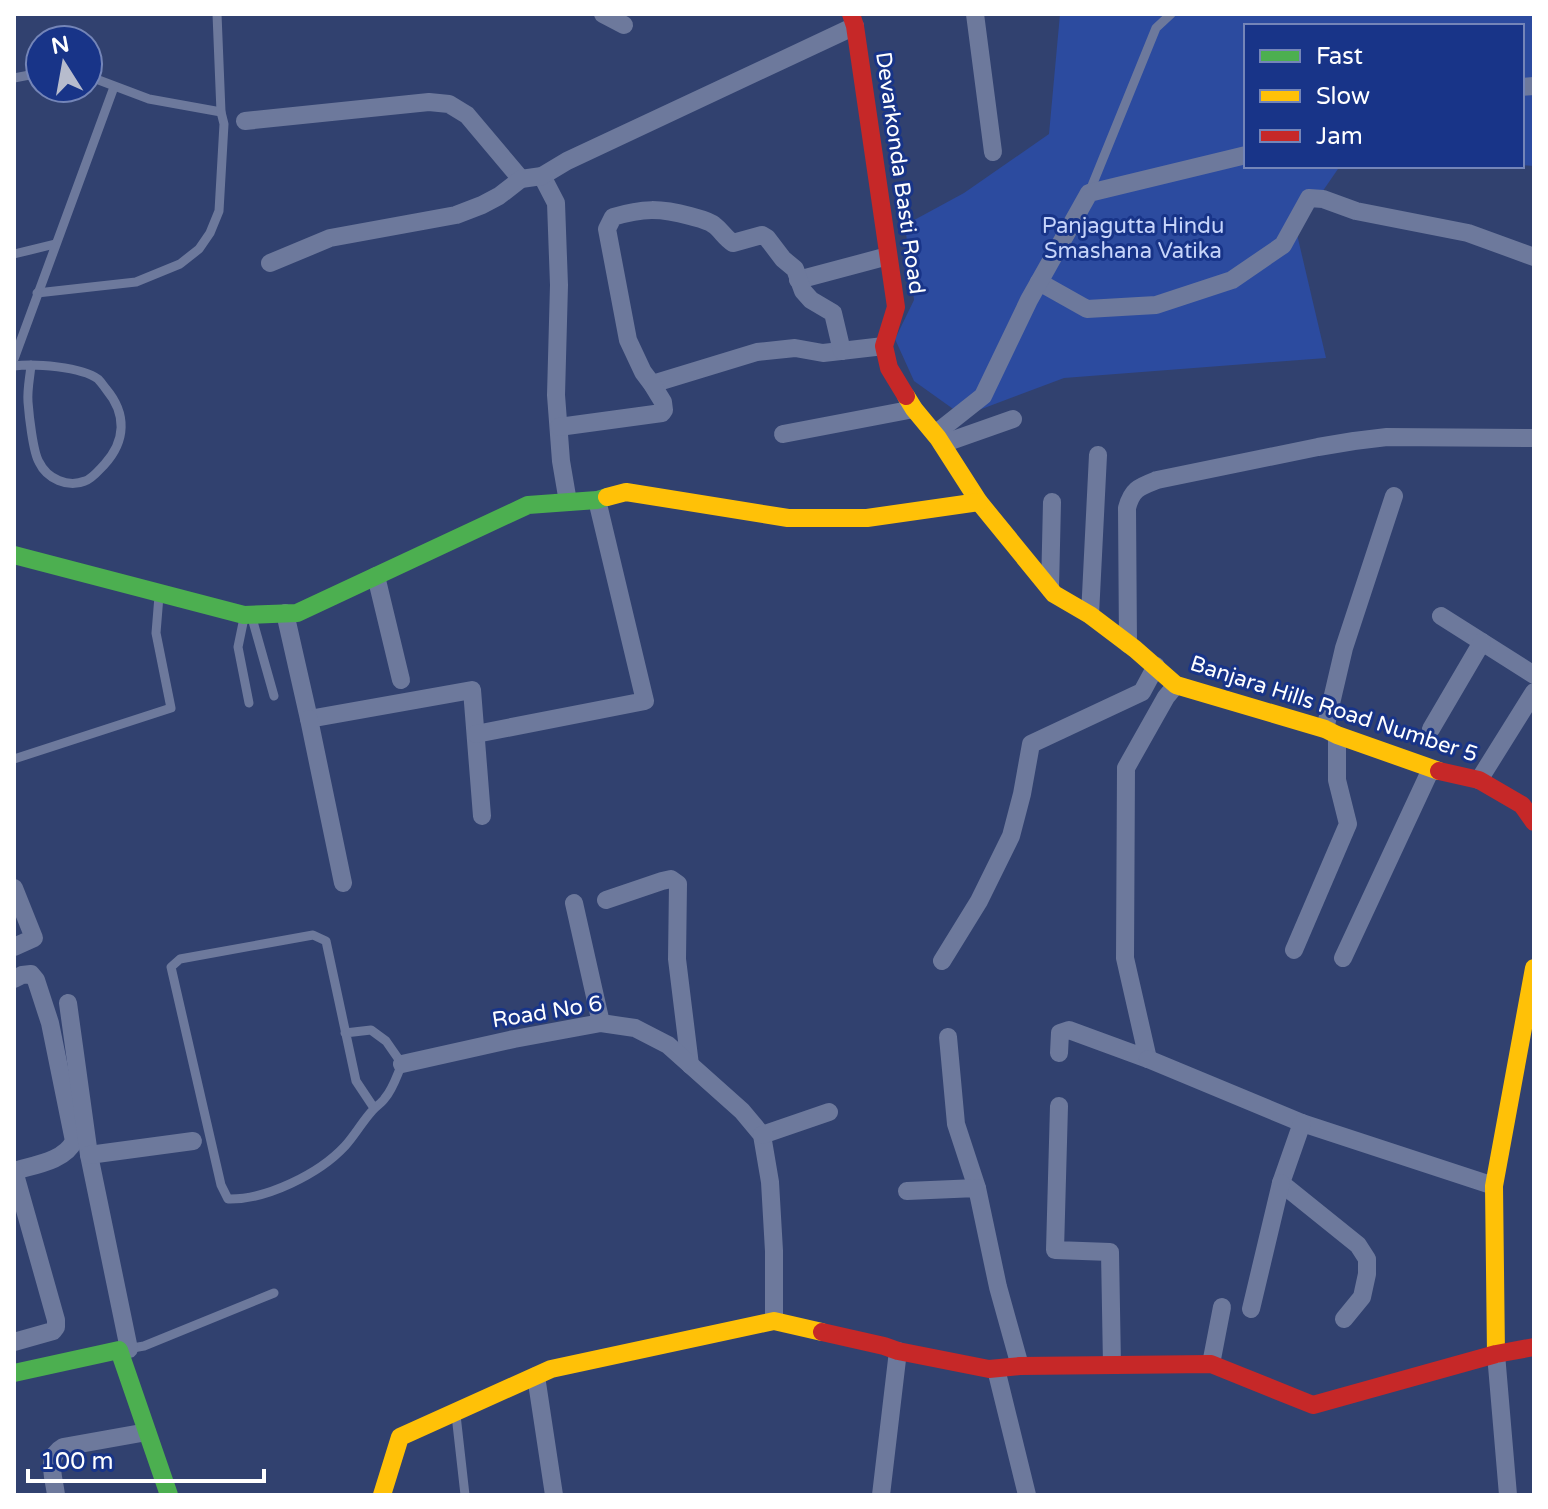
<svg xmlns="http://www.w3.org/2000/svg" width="1548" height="1509" font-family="'Varela Round',sans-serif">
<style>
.green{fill:#2c4b9f}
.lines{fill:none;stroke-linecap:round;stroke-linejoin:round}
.lane{stroke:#6d799c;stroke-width:9}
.street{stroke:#6d799c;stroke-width:18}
.fast{stroke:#4caf50;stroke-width:18}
.slow{stroke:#ffc107;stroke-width:18}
.jam{stroke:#c62828;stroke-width:18}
.labels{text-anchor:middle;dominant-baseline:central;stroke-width:6;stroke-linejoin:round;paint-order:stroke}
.street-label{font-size:22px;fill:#fff;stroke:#183488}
.park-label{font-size:22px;fill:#c6d4fa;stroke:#183488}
</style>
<rect width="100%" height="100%" fill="#31416f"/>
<path class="green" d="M 1060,14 L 1534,14 L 1534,166 L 1522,165 L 1522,26 L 1246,26 L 1246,166 L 1340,166 L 1296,230 L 1326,358 L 1064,378 L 963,416 L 914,381 L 895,339 L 914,300 L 905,225 L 964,193 L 1049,134 Z"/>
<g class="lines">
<g class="lane">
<path d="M 88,76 L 149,99 L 221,112"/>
<path d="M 14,78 L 40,73"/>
<path d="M 1089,193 L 1156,28 L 1171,14"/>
<path d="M 14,254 L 55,244"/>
<path d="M 37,293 L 136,282 L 180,264 L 199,249 L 210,233 L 219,211 L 224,124 L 221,112 L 217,14"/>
<path d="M 14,359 L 114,87"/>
<path d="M 14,366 C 34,363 82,367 98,379 C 101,382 103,385 106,389 C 127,414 126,441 104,465 C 99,470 92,479 85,481 C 68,488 47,479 39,462 C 33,452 29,415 28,402 C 27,390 30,377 31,365"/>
<path d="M 244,618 L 238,647 L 249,703"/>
<path d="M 252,618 L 274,696"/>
<path d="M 14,759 L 171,708 L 156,633 L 159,596"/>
<path d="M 345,1033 L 371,1030 L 386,1041 L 402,1064 C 397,1075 393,1089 385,1098 C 382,1103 376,1106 372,1111 C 362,1122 355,1135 345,1146 C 319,1174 266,1200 228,1199 L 221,1185 L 171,967 L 180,959 L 313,935 L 326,941 L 356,1081 L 374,1108"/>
<path d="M 127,1349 L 144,1346 L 274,1293"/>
<path d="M 456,1415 L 465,1495"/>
</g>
<g class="street">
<path d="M 603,14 L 624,25"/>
<path d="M 975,14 L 993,152"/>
<path d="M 1522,87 L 1534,86"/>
<path d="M 245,121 L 429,102 L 449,104 L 467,115 L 521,179"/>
<path d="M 542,176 L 556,203 L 559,285 L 556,395 L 561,461 L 568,502"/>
<path d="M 270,263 L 330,238 L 456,215 L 482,205 L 499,196 L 521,179 L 542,176 L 567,161 L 855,26"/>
<path d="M 798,280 L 888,256"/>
<path d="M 1039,282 L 1087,309 L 1156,305 L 1232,280 L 1283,245 L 1309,198 L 1323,199 L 1356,211 L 1468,233 L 1534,257"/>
<path d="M 652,384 L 757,352 L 795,348 L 823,353 L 832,352 L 884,346"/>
<path d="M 559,427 L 662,413 L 664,410 L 663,402 L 652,384 L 643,372 L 628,340 L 607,229 L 613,217 C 643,208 660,208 690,216 C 697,218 708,220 714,225 C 721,230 725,238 733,243 L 762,235 L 767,238 L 783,259 L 795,269 L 803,291 L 811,300 L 833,313 L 842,351"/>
<path d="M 783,434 L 914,409"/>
<path d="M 935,434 L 983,396 L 1029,300 L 1089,193 L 1246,155"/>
<path d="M 942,444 L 1013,419"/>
<path d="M 376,576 L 401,680"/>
<path d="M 1050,589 L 1052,502"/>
<path d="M 285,613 L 309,719 L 472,690 L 482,816"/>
<path d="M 1090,615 L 1098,455"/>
<path d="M 1441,616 L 1534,675"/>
<path d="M 1128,644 L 1127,508 C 1132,489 1139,487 1157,480 L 1318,447 L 1354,441 L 1387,437 L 1533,438"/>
<path d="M 309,719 L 343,883"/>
<path d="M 1325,729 L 1344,648 L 1394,496"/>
<path d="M 1431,729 L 1482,642"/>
<path d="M 476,734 L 645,701 L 597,500"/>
<path d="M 1479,780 L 1534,692"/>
<path d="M 14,888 L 34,938 L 14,947"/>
<path d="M 606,900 L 662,881 L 671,879 L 678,884 L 677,959 L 690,1065"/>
<path d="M 574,903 L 601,1023"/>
<path d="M 1294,950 L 1348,824 L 1337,780 L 1337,735"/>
<path d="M 1343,958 L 1431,769"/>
<path d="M 942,961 L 979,901 L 1011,836 L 1022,794 L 1031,744 L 1142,692 L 1156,666"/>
<path d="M 14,979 L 22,975 L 31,974 L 36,980 L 50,1023 L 74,1141 C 65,1161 34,1165 14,1171"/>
<path d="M 68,1003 L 89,1155 L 129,1349"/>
<path d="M 948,1037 L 956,1124 L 977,1188"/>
<path d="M 1059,1053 L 1060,1033 L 1069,1030 L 1148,1059 L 1125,958 L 1126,768 L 1166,697 L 1176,685"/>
<path d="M 1148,1059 L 1302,1123 L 1494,1186"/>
<path d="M 402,1064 L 514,1039 L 601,1023 L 635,1028 L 668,1045 L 742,1111 L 762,1135 L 770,1182 L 774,1251 L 774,1321"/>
<path d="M 1059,1106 L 1055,1250 L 1110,1252 L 1112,1365"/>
<path d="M 1302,1123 L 1281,1183 L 1358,1245 L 1367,1259 L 1367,1274 L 1362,1297 L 1344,1319"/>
<path d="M 762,1135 L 829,1112"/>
<path d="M 89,1155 L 193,1141"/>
<path d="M 14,1171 L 56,1320 L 56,1327 L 53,1331 L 14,1342"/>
<path d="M 907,1191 L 977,1188 L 998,1287 L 1020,1366"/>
<path d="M 1251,1309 L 1281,1183"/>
<path d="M 1496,1354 L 1508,1495"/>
<path d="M 1211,1364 L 1222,1307"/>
<path d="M 996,1369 L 1027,1495"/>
<path d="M 536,1376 L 554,1495"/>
<path d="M 56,1495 C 54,1477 45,1457 63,1447 L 147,1432"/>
<path d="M 881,1495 L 898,1351"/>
</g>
<g class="fast">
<path d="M 14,555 L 244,615 L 297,613 L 528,505 L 597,500 L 607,497"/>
<path d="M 14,1373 L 119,1350 L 169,1495"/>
</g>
<g class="slow">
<path d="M 906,396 L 914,409 L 938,438 L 979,502 L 1054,594 L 1090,615 L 1135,649 L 1176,685 L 1325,729 L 1337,735 L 1439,771"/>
<path d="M 607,497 L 626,492 L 788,518 L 867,518 L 979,502"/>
<path d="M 1496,1354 L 1494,1186 L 1534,968"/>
<path d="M 382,1495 L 400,1437 L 551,1369 L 774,1321 L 822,1332"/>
</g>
<g class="jam">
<path d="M 851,14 L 855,26 L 896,307 L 884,346 L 889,368 L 906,396"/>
<path d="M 1439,771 L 1479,780 L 1522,805 L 1534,822"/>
<path d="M 822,1332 L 884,1346 L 898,1351 L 989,1369 L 1020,1366 L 1211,1364 L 1313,1405 L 1496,1354 L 1534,1347"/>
</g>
</g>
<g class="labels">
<g class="street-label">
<text transform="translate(900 173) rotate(82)">Devarkonda Basti Road</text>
<text transform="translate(1334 709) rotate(18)">Banjara Hills Road Number 5</text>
<text transform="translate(547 1012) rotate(-9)">Road No 6</text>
</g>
<g class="park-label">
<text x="1133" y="226">Panjagutta Hindu<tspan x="1133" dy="25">Smashana Vatika</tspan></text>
</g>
</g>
<rect width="1548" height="1509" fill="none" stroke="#ffffff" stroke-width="32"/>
<rect x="1244" y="24" width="280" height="144" fill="#183488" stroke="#7485b8" stroke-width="2"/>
<rect x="1260" y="50" width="40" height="12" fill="#4caf50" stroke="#7485b8" stroke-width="2"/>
<text x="1316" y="64" font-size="24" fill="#ffffff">Fast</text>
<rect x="1260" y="90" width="40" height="12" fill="#ffc107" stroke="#7485b8" stroke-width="2"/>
<text x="1316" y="104" font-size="24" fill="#ffffff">Slow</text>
<rect x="1260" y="130" width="40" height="12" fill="#c62828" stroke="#7485b8" stroke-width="2"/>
<text x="1316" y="144" font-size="24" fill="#ffffff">Jam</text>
<g transform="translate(64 64) rotate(349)"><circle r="38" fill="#183488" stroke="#7485b8" stroke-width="2"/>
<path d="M0-6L14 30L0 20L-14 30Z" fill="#b7bccd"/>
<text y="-12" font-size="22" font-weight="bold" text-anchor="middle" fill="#ffffff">N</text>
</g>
<path d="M28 1469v12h236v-12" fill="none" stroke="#ffffff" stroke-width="4"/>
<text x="40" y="1469" font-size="24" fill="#ffffff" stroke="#183488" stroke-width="6" paint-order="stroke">100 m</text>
</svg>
